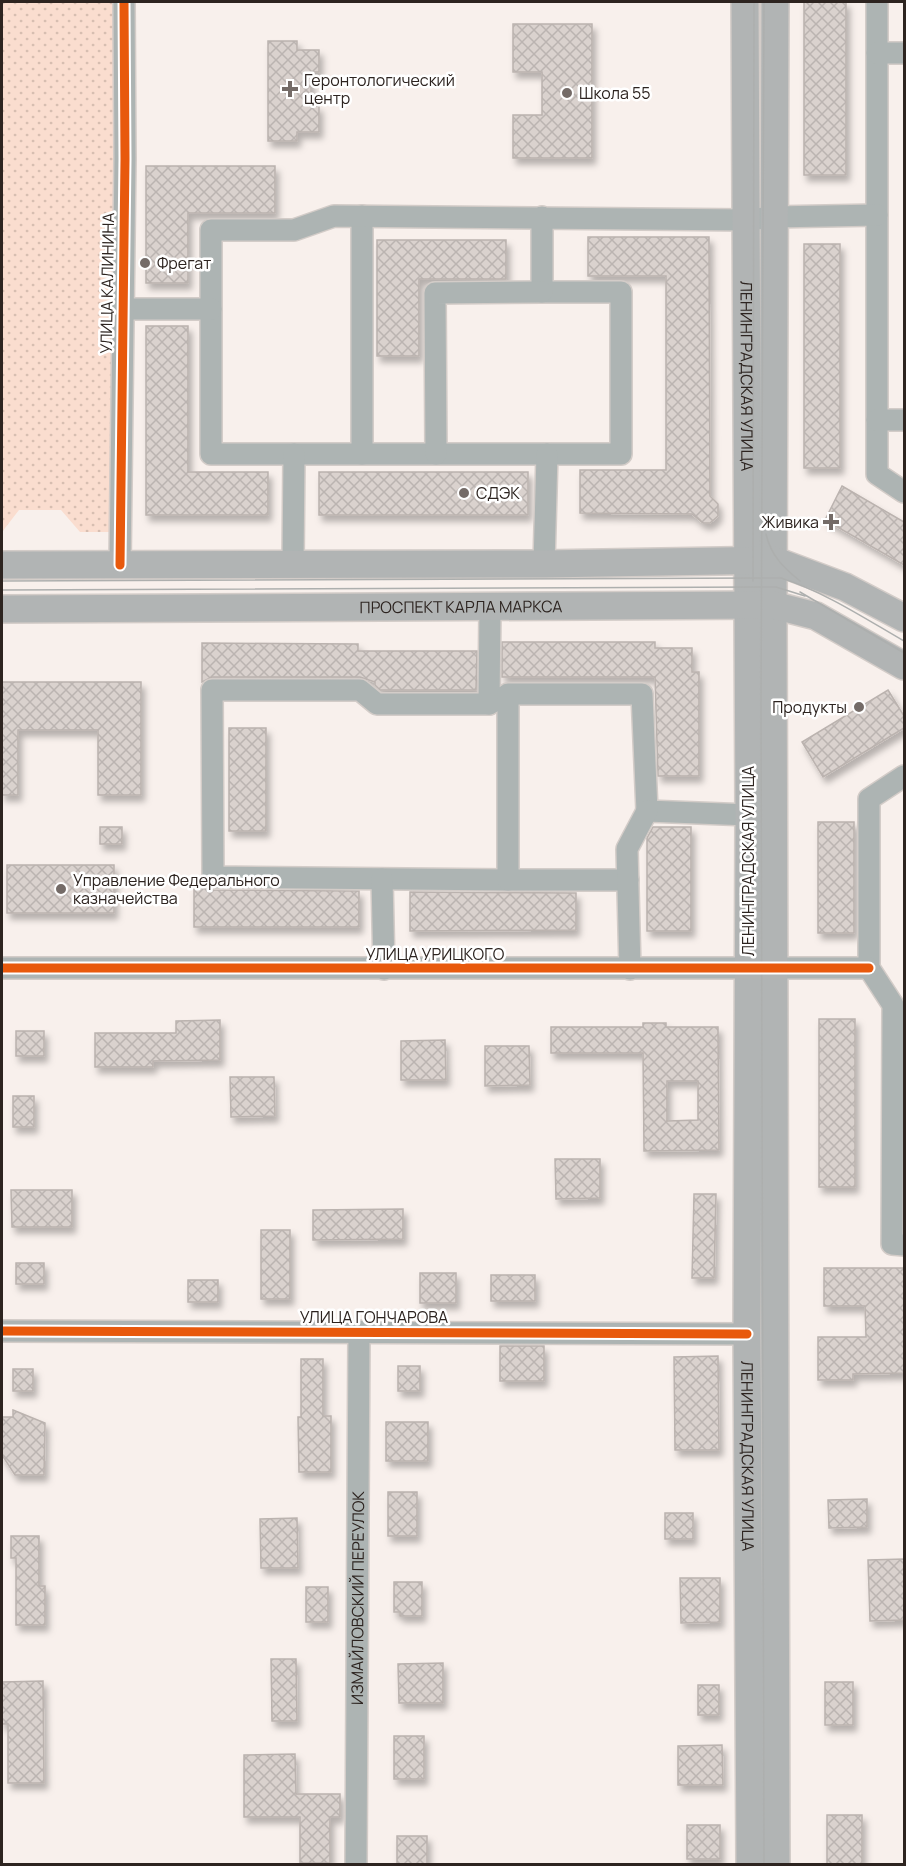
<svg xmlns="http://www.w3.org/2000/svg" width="906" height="1866" font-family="Manrope,sans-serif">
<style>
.park{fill:url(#park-dots)}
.building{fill:url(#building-cross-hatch);stroke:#bbb3af;stroke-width:1.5;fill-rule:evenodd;filter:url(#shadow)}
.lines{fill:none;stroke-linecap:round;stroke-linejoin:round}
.minor-casing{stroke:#d3ccc8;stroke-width:24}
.major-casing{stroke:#d3ccc8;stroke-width:30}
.minor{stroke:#adb4b3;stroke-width:21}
.major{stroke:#b1b4b4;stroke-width:27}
.tram{stroke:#adafae;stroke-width:1.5}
.cycleway-casing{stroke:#fff;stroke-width:13}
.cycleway{stroke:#e8590c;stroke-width:9}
.poi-dot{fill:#746b67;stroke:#fff;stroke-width:2}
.labels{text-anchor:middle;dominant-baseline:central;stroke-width:5;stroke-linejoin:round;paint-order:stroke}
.poi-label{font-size:16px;fill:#2d2420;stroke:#fff;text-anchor:start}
.street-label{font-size:16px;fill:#2d2420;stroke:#fff}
</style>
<defs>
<pattern id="park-dots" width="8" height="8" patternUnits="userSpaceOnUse" patternTransform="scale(1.5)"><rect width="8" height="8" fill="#faddcf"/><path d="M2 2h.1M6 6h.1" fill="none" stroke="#d7beb1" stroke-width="1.8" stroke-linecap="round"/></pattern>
<pattern id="building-cross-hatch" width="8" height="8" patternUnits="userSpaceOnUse" patternTransform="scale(1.5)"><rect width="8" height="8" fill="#dad2ce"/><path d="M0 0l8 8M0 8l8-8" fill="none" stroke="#bbb4b1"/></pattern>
<filter id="shadow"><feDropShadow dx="3.5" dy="6" stdDeviation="3" flood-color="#0004"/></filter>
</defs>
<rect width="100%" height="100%" fill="#f8f0ec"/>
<path class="park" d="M 2,2 L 117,2 L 117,532 L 80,532 L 61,510 L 19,510 L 2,532 Z"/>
<g class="building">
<rect x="804" y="2" width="42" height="173"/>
<path d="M 513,24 L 592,24 L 592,158 L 513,158 L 513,115 L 542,115 L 542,72 L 513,72 Z"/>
<path d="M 268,41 L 297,41 L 297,50 L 319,50 L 319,72 L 311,72 L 311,106 L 319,106 L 319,132 L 297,132 L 297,141 L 268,141 Z"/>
<path d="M 146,166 L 275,166 L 275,213 L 188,213 L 188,283 L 146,283 Z"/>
<path d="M 588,237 L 709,237 L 710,496 L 718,504 L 718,516 L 710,523 L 703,523 L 692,514 L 580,513 L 580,470 L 666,470 L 666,276 L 588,276 Z"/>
<path d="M 377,240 L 506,240 L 506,279 L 419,279 L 419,356 L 377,356 Z"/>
<rect x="804" y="244" width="36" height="224"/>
<path d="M 146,326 L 188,326 L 188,472 L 268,472 L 268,515 L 146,515 Z"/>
<rect x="319" y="472" width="209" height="43"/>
<path d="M 842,486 L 904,522 L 904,565 L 825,520 Z"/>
<path d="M 502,642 L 655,642 L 655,648 L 692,648 L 692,672 L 699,672 L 699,776 L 658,776 L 655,677 L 502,677 Z"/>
<path d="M 202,643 L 358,644 L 358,651 L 477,651 L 476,690 L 380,690 L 375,685 L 375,682 L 360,677 L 212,677 L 202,682 Z"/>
<path d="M 2,682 L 141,682 L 141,795 L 98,795 L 98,730 L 18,730 L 18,795 L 2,795 Z"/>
<path d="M 888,690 L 904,716 L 904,728 L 823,777 L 802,742 Z"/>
<rect x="229" y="728" width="37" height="103"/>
<rect x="818" y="822" width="36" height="111"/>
<rect x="100" y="827" width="22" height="17"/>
<path d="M 653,827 L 691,827 L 691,931 L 647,931 L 647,838 Z"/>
<rect x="7" y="865" width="107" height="48"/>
<path d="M 194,887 L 206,887 L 213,890 L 359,891 L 359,927 L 194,927 Z"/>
<path d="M 410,892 L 576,893 L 576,930 L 410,931 Z"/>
<rect x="819" y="1019" width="36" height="168"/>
<path d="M 220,1020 L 220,1060 L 153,1061 L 153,1067 L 95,1067 L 95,1033 L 176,1033 L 176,1021 Z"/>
<path d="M 643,1023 L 666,1023 L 666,1027 L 718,1027 L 719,1150 L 644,1151 L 643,1053 L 551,1053 L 551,1027 L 643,1027 ZM 667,1081 L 698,1081 L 698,1120 L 667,1121 Z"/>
<rect x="16" y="1031" width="28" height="25"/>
<path d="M 445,1040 L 446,1080 L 401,1080 L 401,1041 Z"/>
<path d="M 485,1046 L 529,1046 L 530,1085 L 485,1086 Z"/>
<path d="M 230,1077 L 274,1077 L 275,1116 L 231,1117 Z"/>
<rect x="13" y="1096" width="21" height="31"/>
<path d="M 555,1159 L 600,1159 L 600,1198 L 556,1199 Z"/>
<path d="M 11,1190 L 72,1190 L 72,1227 L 12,1227 Z"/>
<path d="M 694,1194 L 716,1194 L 714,1278 L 692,1278 Z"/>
<path d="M 403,1209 L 403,1239 L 313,1240 L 313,1210 Z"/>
<rect x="261" y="1230" width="29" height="69"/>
<rect x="16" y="1263" width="28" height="21"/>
<path d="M 824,1268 L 904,1268 L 904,1373 L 853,1374 L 853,1380 L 818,1380 L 818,1337 L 866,1337 L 865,1306 L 824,1306 Z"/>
<rect x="420" y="1273" width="36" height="30"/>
<rect x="491" y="1275" width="44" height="26"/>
<rect x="188" y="1280" width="30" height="22"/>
<rect x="500" y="1346" width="44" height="35"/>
<path d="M 718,1356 L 719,1450 L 675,1450 L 674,1357 Z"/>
<path d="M 301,1359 L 323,1359 L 323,1416 L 331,1416 L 331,1472 L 299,1472 L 298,1417 L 301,1417 Z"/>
<rect x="398" y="1366" width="22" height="25"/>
<rect x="13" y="1369" width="20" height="22"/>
<path d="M 13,1410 L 45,1423 L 44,1475 L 15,1475 L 2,1455 L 2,1417 L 13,1417 Z"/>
<rect x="386" y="1422" width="42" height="39"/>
<rect x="388" y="1492" width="29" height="44"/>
<path d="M 867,1499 L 867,1527 L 829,1528 L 828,1500 Z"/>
<rect x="665" y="1513" width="28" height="26"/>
<path d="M 297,1518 L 298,1568 L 261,1568 L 260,1519 Z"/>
<path d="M 11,1536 L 39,1536 L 39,1586 L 45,1586 L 45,1625 L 16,1625 L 16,1558 L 11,1558 Z"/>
<path d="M 904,1559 L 904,1620 L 870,1621 L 868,1560 Z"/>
<path d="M 680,1578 L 720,1578 L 720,1622 L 681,1623 Z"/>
<path d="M 394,1582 L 422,1582 L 422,1616 L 400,1616 L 400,1612 L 394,1612 Z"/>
<rect x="306" y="1587" width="22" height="35"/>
<path d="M 271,1659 L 296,1659 L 297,1721 L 272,1721 Z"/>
<path d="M 443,1663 L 443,1703 L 399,1703 L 398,1664 Z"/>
<path d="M 43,1681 L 44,1783 L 8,1783 L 8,1724 L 2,1724 L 2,1682 Z"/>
<rect x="825" y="1682" width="28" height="43"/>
<rect x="698" y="1685" width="21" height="30"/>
<rect x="394" y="1736" width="30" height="43"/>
<path d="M 722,1745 L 723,1785 L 678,1785 L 678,1746 Z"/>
<path d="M 295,1754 L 296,1794 L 340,1794 L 340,1817 L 330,1817 L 330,1863 L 300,1863 L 300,1817 L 244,1817 L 244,1755 Z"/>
<rect x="827" y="1815" width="35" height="49"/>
<rect x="687" y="1825" width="33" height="34"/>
<rect x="397" y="1836" width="30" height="28"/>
</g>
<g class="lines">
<g class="minor-casing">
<g id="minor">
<path d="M 877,2 L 877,474 L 904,492"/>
<path d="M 877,53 L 904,53"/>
<path d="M 362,216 L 362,454"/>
<path d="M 542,217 L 542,292 L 621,292 L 621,454 L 211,454 L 211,230 L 294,230 L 334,216 L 746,220 L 774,217 L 877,215"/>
<path d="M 122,309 L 211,309"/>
<path d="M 877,420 L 904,420"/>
<path d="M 436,454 L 435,293 L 542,292"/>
<path d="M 293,564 L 294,454"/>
<path d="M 544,564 L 547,454"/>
<path d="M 120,565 L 125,159 L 124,2"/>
<path d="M 490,607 L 489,704 L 500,698"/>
<path d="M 489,704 L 377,704 L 360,690 L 212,690 L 213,877 L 508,880"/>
<path d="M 904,776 L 869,799 L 869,968 L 893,1005 L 892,1244 L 904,1245"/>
<path d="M 382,879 L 384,969"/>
<path d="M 628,880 L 508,880 L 508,694 L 642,694 L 647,811 L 749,815"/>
<path d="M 2,968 L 869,968"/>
<path d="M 630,969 L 627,849 L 647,811"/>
<path d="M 2,1331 L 747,1334"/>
<path id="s1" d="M 356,1864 L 359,1331"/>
</g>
</g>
<g class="major-casing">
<g id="major">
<path id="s2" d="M 745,2 L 749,815 L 747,1334 L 750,1864"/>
<path d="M 775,2 L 773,605 L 776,1864"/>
<path d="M 2,565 L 544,564 L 773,560 L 845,587 L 904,618"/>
<path id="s3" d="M 2,609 L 773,605 L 816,616 L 904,666"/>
</g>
</g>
<use href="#minor" class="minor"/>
<use href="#major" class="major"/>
<g class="tram">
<path d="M 766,534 C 771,556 784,568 800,581"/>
<path d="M 2,581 L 781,578 C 825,592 864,618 904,641"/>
<path d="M 753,581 L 754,2"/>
<path d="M 2,590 L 776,587 L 805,596"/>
<path d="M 800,592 L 904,653"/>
<path d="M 764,1864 L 761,702 L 764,2"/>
</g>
<g class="cycleway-casing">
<g id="cycleway">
<path d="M 120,565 L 125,159 L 124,2"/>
<path d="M 2,968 L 869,968"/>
<path d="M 2,1331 L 747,1334"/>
</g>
</g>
<use href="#cycleway" class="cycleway"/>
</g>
<g class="poi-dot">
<path d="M287 80h6v6h6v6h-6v6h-6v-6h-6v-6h6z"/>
<circle cx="567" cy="93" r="6"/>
<circle cx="145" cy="263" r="6"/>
<circle cx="464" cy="493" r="6"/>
<path d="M828 513h6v6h6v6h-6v6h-6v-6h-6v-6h6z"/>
<circle cx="859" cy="707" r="6"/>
<circle cx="61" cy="889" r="6"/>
</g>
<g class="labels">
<g class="poi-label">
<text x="304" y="80">Геронтологический<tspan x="304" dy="18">центр</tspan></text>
<text x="579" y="93">Школа 55</text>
<text x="157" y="263">Фрегат</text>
<text x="476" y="493">СДЭК</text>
<text x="819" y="522" text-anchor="end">Живика</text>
<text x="847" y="707" text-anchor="end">Продукты</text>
<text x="73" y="880">Управление Федерального<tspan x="73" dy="18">казначейства</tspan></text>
</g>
<g class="street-label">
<text transform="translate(107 283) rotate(-89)">УЛИЦА КАЛИНИНА</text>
<text stroke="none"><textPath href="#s2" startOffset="374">ЛЕНИНГРАДСКАЯ УЛИЦА</textPath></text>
<text stroke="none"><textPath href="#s3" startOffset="459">ПРОСПЕКТ КАРЛА МАРКСА</textPath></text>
<text transform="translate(748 861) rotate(-90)">ЛЕНИНГРАДСКАЯ УЛИЦА</text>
<text x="435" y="954">УЛИЦА УРИЦКОГО</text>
<text x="374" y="1317">УЛИЦА ГОНЧАРОВА</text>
<text stroke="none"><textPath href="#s2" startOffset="1454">ЛЕНИНГРАДСКАЯ УЛИЦА</textPath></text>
<text stroke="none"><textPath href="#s1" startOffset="266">ИЗМАЙЛОВСКИЙ ПЕРЕУЛОК</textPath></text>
</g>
</g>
<rect width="906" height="1866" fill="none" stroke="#2d2420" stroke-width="6"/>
</svg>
